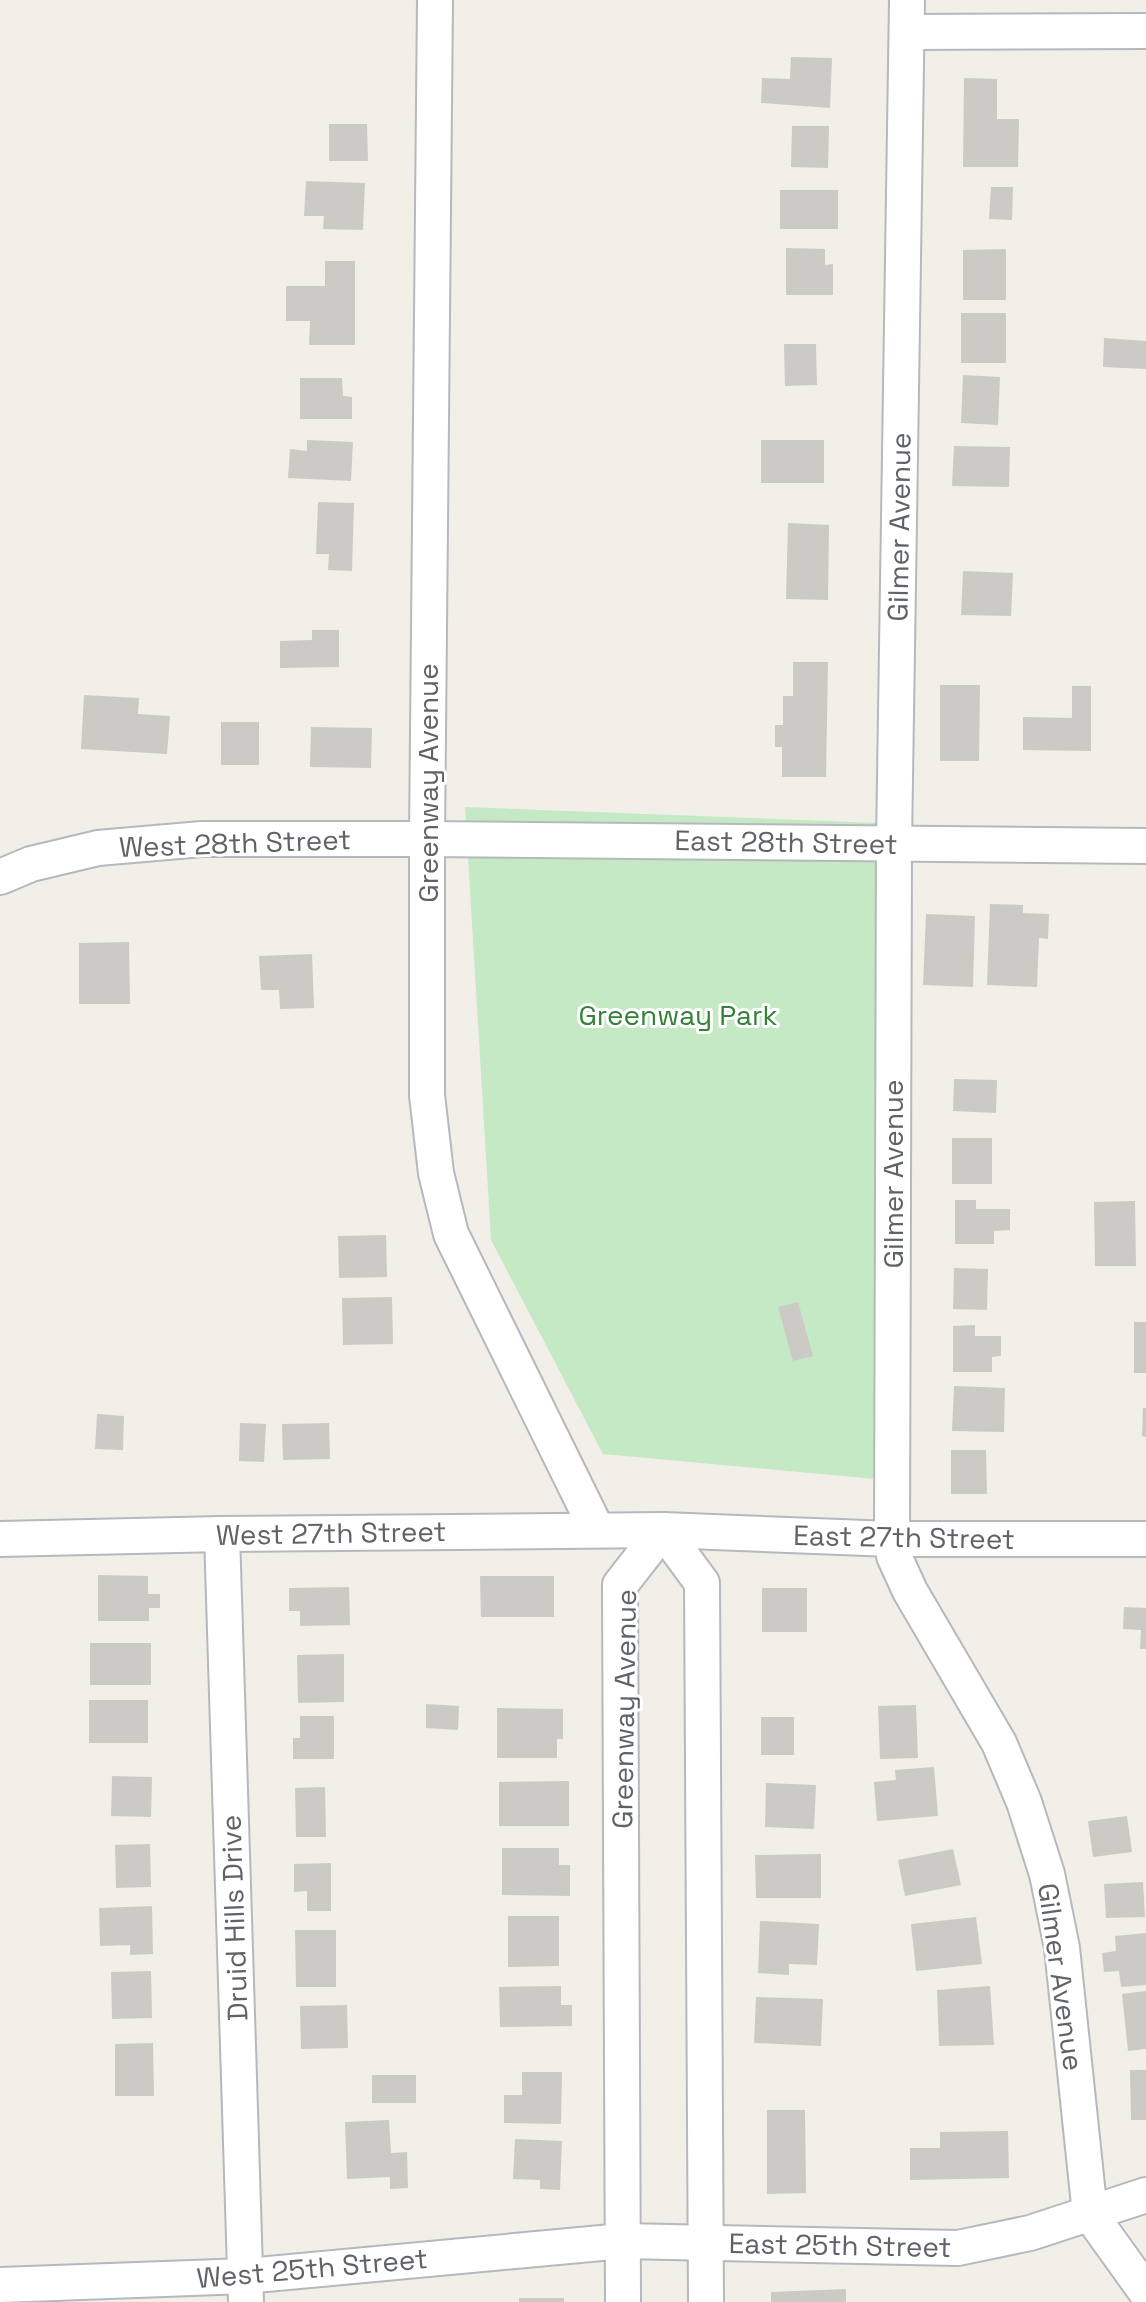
<svg xmlns="http://www.w3.org/2000/svg" width="1146" height="2302" font-family="'Space Grotesk',sans-serif">
<style>
.green{fill:#c5e8c5}
.building{fill:#cccac5}
.lines{fill:none;stroke-linecap:round;stroke-linejoin:round}
.minor-casing{stroke:#b5b8bc;stroke-width:38}
.minor{stroke:#fff;stroke-width:34}
.labels{text-anchor:middle;dominant-baseline:central;stroke-width:6;stroke-linejoin:round;paint-order:stroke}
.street-label{font-size:28px;fill:#5f6368;stroke:#fff}
.park-label{font-size:28px;fill:#348238;stroke:#fff}
</style>
<rect width="100%" height="100%" fill="#f1efe8"/>
<path class="green" d="M 465,807 L 879,823 L 875,1479 L 603,1454 L 491,1240 Z"/>
<g class="building">
<path d="M 791,57 L 832,58 L 830,108 L 761,103 L 762,78 L 790,79 Z"/>
<path d="M 964,78 L 997,79 L 997,119 L 1019,119 L 1018,167 L 963,167 Z"/>
<path d="M 329,124 L 367,124 L 368,161 L 329,161 Z"/>
<path d="M 792,126 L 829,126 L 828,168 L 791,167 Z"/>
<path d="M 306,181 L 365,183 L 363,230 L 323,229 L 324,216 L 304,216 Z"/>
<path d="M 991,187 L 1013,187 L 1012,220 L 989,219 Z"/>
<rect x="780" y="190" width="58" height="39"/>
<path d="M 786,248 L 825,249 L 825,265 L 833,264 L 833,295 L 786,295 Z"/>
<path d="M 1006,249 L 1006,300 L 963,300 L 963,250 Z"/>
<path d="M 325,261 L 355,261 L 355,345 L 309,345 L 310,321 L 286,321 L 286,286 L 325,286 Z"/>
<rect x="961" y="313" width="45" height="50"/>
<path d="M 1104,338 L 1146,341 L 1146,369 L 1103,367 Z"/>
<path d="M 784,344 L 816,344 L 817,385 L 785,386 Z"/>
<path d="M 963,375 L 1000,377 L 998,425 L 961,423 Z"/>
<path d="M 300,378 L 342,378 L 343,396 L 352,397 L 352,419 L 300,419 Z"/>
<path d="M 307,440 L 353,442 L 351,481 L 288,478 L 290,449 L 307,451 Z"/>
<rect x="761" y="440" width="63" height="43"/>
<path d="M 954,446 L 1010,447 L 1009,487 L 952,486 Z"/>
<path d="M 318,502 L 354,503 L 352,571 L 328,570 L 329,554 L 316,554 Z"/>
<path d="M 788,523 L 829,525 L 828,600 L 786,599 Z"/>
<path d="M 963,571 L 1013,573 L 1011,616 L 961,615 Z"/>
<path d="M 312,630 L 339,630 L 339,667 L 280,668 L 280,641 L 312,640 Z"/>
<path d="M 793,662 L 828,662 L 826,777 L 782,777 L 782,747 L 775,747 L 775,725 L 783,725 L 783,696 L 793,696 Z"/>
<path d="M 940,685 L 980,685 L 979,761 L 940,761 Z"/>
<path d="M 1072,686 L 1091,686 L 1091,751 L 1023,750 L 1023,717 L 1072,718 Z"/>
<path d="M 84,695 L 139,698 L 138,714 L 170,716 L 167,754 L 81,749 Z"/>
<rect x="221" y="722" width="38" height="43"/>
<path d="M 311,727 L 372,728 L 371,768 L 310,767 Z"/>
<path d="M 990,904 L 1023,905 L 1023,913 L 1049,914 L 1048,939 L 1039,938 L 1037,987 L 987,985 Z"/>
<path d="M 926,914 L 975,916 L 973,987 L 923,985 Z"/>
<path d="M 129,942 L 130,1004 L 79,1004 L 79,943 Z"/>
<path d="M 312,954 L 314,1008 L 280,1009 L 279,990 L 261,990 L 259,956 Z"/>
<path d="M 954,1079 L 997,1080 L 996,1113 L 953,1111 Z"/>
<rect x="952" y="1138" width="40" height="46"/>
<path d="M 955,1200 L 976,1200 L 976,1209 L 1010,1209 L 1010,1230 L 994,1231 L 994,1244 L 955,1244 Z"/>
<path d="M 1135,1201 L 1136,1266 L 1095,1266 L 1094,1202 Z"/>
<path d="M 386,1235 L 387,1277 L 339,1278 L 338,1236 Z"/>
<path d="M 954,1268 L 988,1269 L 987,1310 L 953,1309 Z"/>
<path d="M 392,1297 L 393,1344 L 343,1345 L 342,1298 Z"/>
<path d="M 798,1302 L 813,1356 L 793,1361 L 778,1307 Z"/>
<rect x="1134" y="1322" width="12" height="51"/>
<path d="M 975,1325 L 975,1336 L 1001,1336 L 1001,1356 L 992,1357 L 992,1372 L 953,1372 L 953,1326 Z"/>
<path d="M 954,1386 L 1005,1388 L 1004,1432 L 952,1431 Z"/>
<path d="M 1143,1408 L 1146,1408 L 1146,1437 L 1142,1436 Z"/>
<path d="M 97,1414 L 124,1416 L 123,1450 L 95,1449 Z"/>
<path d="M 240,1423 L 266,1424 L 264,1462 L 239,1461 Z"/>
<path d="M 329,1423 L 330,1459 L 283,1460 L 282,1424 Z"/>
<path d="M 951,1450 L 986,1450 L 987,1494 L 951,1494 Z"/>
<path d="M 98,1575 L 148,1576 L 148,1594 L 160,1594 L 160,1608 L 149,1608 L 149,1621 L 98,1621 Z"/>
<path d="M 480,1576 L 554,1576 L 554,1617 L 481,1617 Z"/>
<path d="M 349,1587 L 350,1625 L 300,1626 L 300,1611 L 289,1611 L 289,1588 Z"/>
<rect x="762" y="1588" width="45" height="44"/>
<path d="M 1124,1607 L 1146,1608 L 1146,1649 L 1140,1649 L 1141,1630 L 1123,1629 Z"/>
<rect x="90" y="1643" width="61" height="42"/>
<path d="M 344,1654 L 344,1702 L 298,1703 L 297,1655 Z"/>
<rect x="89" y="1700" width="59" height="43"/>
<path d="M 426,1704 L 459,1706 L 458,1730 L 426,1728 Z"/>
<path d="M 916,1705 L 918,1758 L 880,1759 L 878,1706 Z"/>
<path d="M 497,1708 L 563,1709 L 563,1739 L 557,1739 L 557,1758 L 497,1758 Z"/>
<path d="M 300,1716 L 334,1716 L 334,1759 L 293,1759 L 293,1738 L 300,1738 Z"/>
<rect x="761" y="1717" width="33" height="38"/>
<path d="M 934,1767 L 938,1816 L 877,1821 L 874,1782 L 896,1780 L 895,1770 Z"/>
<path d="M 112,1776 L 152,1777 L 151,1817 L 111,1816 Z"/>
<path d="M 569,1781 L 569,1826 L 499,1826 L 499,1782 Z"/>
<path d="M 766,1783 L 816,1785 L 814,1829 L 765,1827 Z"/>
<path d="M 325,1787 L 326,1837 L 296,1837 L 295,1788 Z"/>
<path d="M 1127,1816 L 1132,1852 L 1093,1857 L 1088,1821 Z"/>
<path d="M 150,1844 L 151,1887 L 116,1888 L 115,1845 Z"/>
<path d="M 502,1848 L 559,1848 L 559,1865 L 570,1865 L 570,1896 L 502,1895 Z"/>
<path d="M 953,1849 L 961,1885 L 905,1896 L 898,1860 Z"/>
<path d="M 821,1854 L 821,1898 L 756,1898 L 755,1855 Z"/>
<path d="M 331,1863 L 331,1911 L 307,1911 L 307,1891 L 294,1892 L 294,1864 Z"/>
<path d="M 1143,1882 L 1145,1917 L 1106,1918 L 1104,1884 Z"/>
<path d="M 152,1906 L 153,1954 L 130,1955 L 130,1945 L 100,1946 L 99,1908 Z"/>
<path d="M 508,1916 L 559,1916 L 559,1966 L 508,1967 Z"/>
<path d="M 976,1917 L 982,1964 L 916,1971 L 911,1924 Z"/>
<path d="M 760,1921 L 819,1924 L 817,1965 L 789,1964 L 789,1975 L 758,1973 Z"/>
<path d="M 295,1930 L 336,1930 L 336,1987 L 296,1987 Z"/>
<path d="M 1146,1933 L 1146,1985 L 1121,1987 L 1119,1971 L 1104,1972 L 1102,1953 L 1116,1951 L 1115,1936 Z"/>
<path d="M 151,1971 L 152,2018 L 112,2019 L 111,1972 Z"/>
<path d="M 561,1986 L 561,2005 L 572,2005 L 572,2026 L 500,2027 L 499,1987 Z"/>
<path d="M 990,1986 L 994,2045 L 939,2046 L 937,1990 Z"/>
<path d="M 1146,1991 L 1146,2049 L 1128,2051 L 1122,1994 Z"/>
<path d="M 756,1997 L 823,1999 L 821,2046 L 754,2043 Z"/>
<path d="M 347,2005 L 348,2048 L 301,2049 L 300,2006 Z"/>
<path d="M 153,2043 L 154,2096 L 115,2096 L 115,2044 Z"/>
<path d="M 1130,2070 L 1146,2070 L 1146,2120 L 1131,2120 Z"/>
<path d="M 522,2072 L 562,2072 L 561,2124 L 504,2123 L 504,2095 L 522,2095 Z"/>
<rect x="372" y="2075" width="44" height="28"/>
<path d="M 767,2110 L 805,2110 L 806,2193 L 767,2194 Z"/>
<path d="M 389,2120 L 391,2153 L 407,2152 L 408,2188 L 390,2189 L 390,2177 L 347,2179 L 345,2122 Z"/>
<path d="M 1008,2131 L 1009,2178 L 910,2180 L 910,2148 L 940,2148 L 940,2132 Z"/>
<path d="M 515,2139 L 562,2141 L 560,2190 L 540,2189 L 540,2180 L 513,2179 Z"/>
<path d="M 846,2289 L 846,2302 L 771,2302 L 771,2292 Z"/>
<rect x="519" y="2298" width="45" height="4"/>
</g>
<g class="lines">
<g class="minor-casing">
<g id="minor">
<path d="M 435,0 L 427,839 L 427,1095 L 436,1173 L 451,1234 L 597,1530"/>
<path d="M 907,0 L 894,843 L 892,1539 L 894,1556 L 910,1591 L 999,1743 L 1024,1802 L 1047,1874 L 1062,1948 L 1090,2214 L 1146,2292"/>
<path d="M 907,32 L 1146,31"/>
<path d="M 0,877 L 31,864 L 98,848 L 202,839 L 427,839 L 1146,846"/>
<path d="M 663,1530 L 702,1583 L 706,2302"/>
<path d="M 222,1534 L 246,2302"/>
<path d="M 0,1539 L 222,1534 L 663,1530 L 892,1539 L 1146,1539"/>
<path d="M 0,2285 L 246,2276 L 623,2241 L 958,2248 L 1030,2233 L 1146,2195"/>
<path d="M 623,2302 L 620,1585 L 663,1530"/>
</g>
</g>
<use href="#minor" class="minor"/>
</g>
<g class="labels">
<g class="street-label">
<text transform="translate(899 527) rotate(-89)">Gilmer Avenue</text>
<text transform="translate(428 783) rotate(-90)">Greenway Avenue</text>
<text transform="translate(786 842) rotate(1)">East 28th Street</text>
<text transform="translate(235 843) rotate(-2)">West 28th Street</text>
<text transform="translate(893 1174) rotate(-90)">Gilmer Avenue</text>
<text transform="translate(331 1533) rotate(-1)">West 27th Street</text>
<text transform="translate(904 1537) rotate(1)">East 27th Street</text>
<text transform="translate(624 1709) rotate(-89)">Greenway Avenue</text>
<text transform="translate(234 1918) rotate(-92)">Druid Hills Drive</text>
<text transform="translate(1061 1977) rotate(82)">Gilmer Avenue</text>
<text transform="translate(840 2245) rotate(1)">East 25th Street</text>
<text transform="translate(312 2268) rotate(-5)">West 25th Street</text>
</g>
<g class="park-label">
<text x="678" y="1015">Greenway Park</text>
</g>
</g>
</svg>
